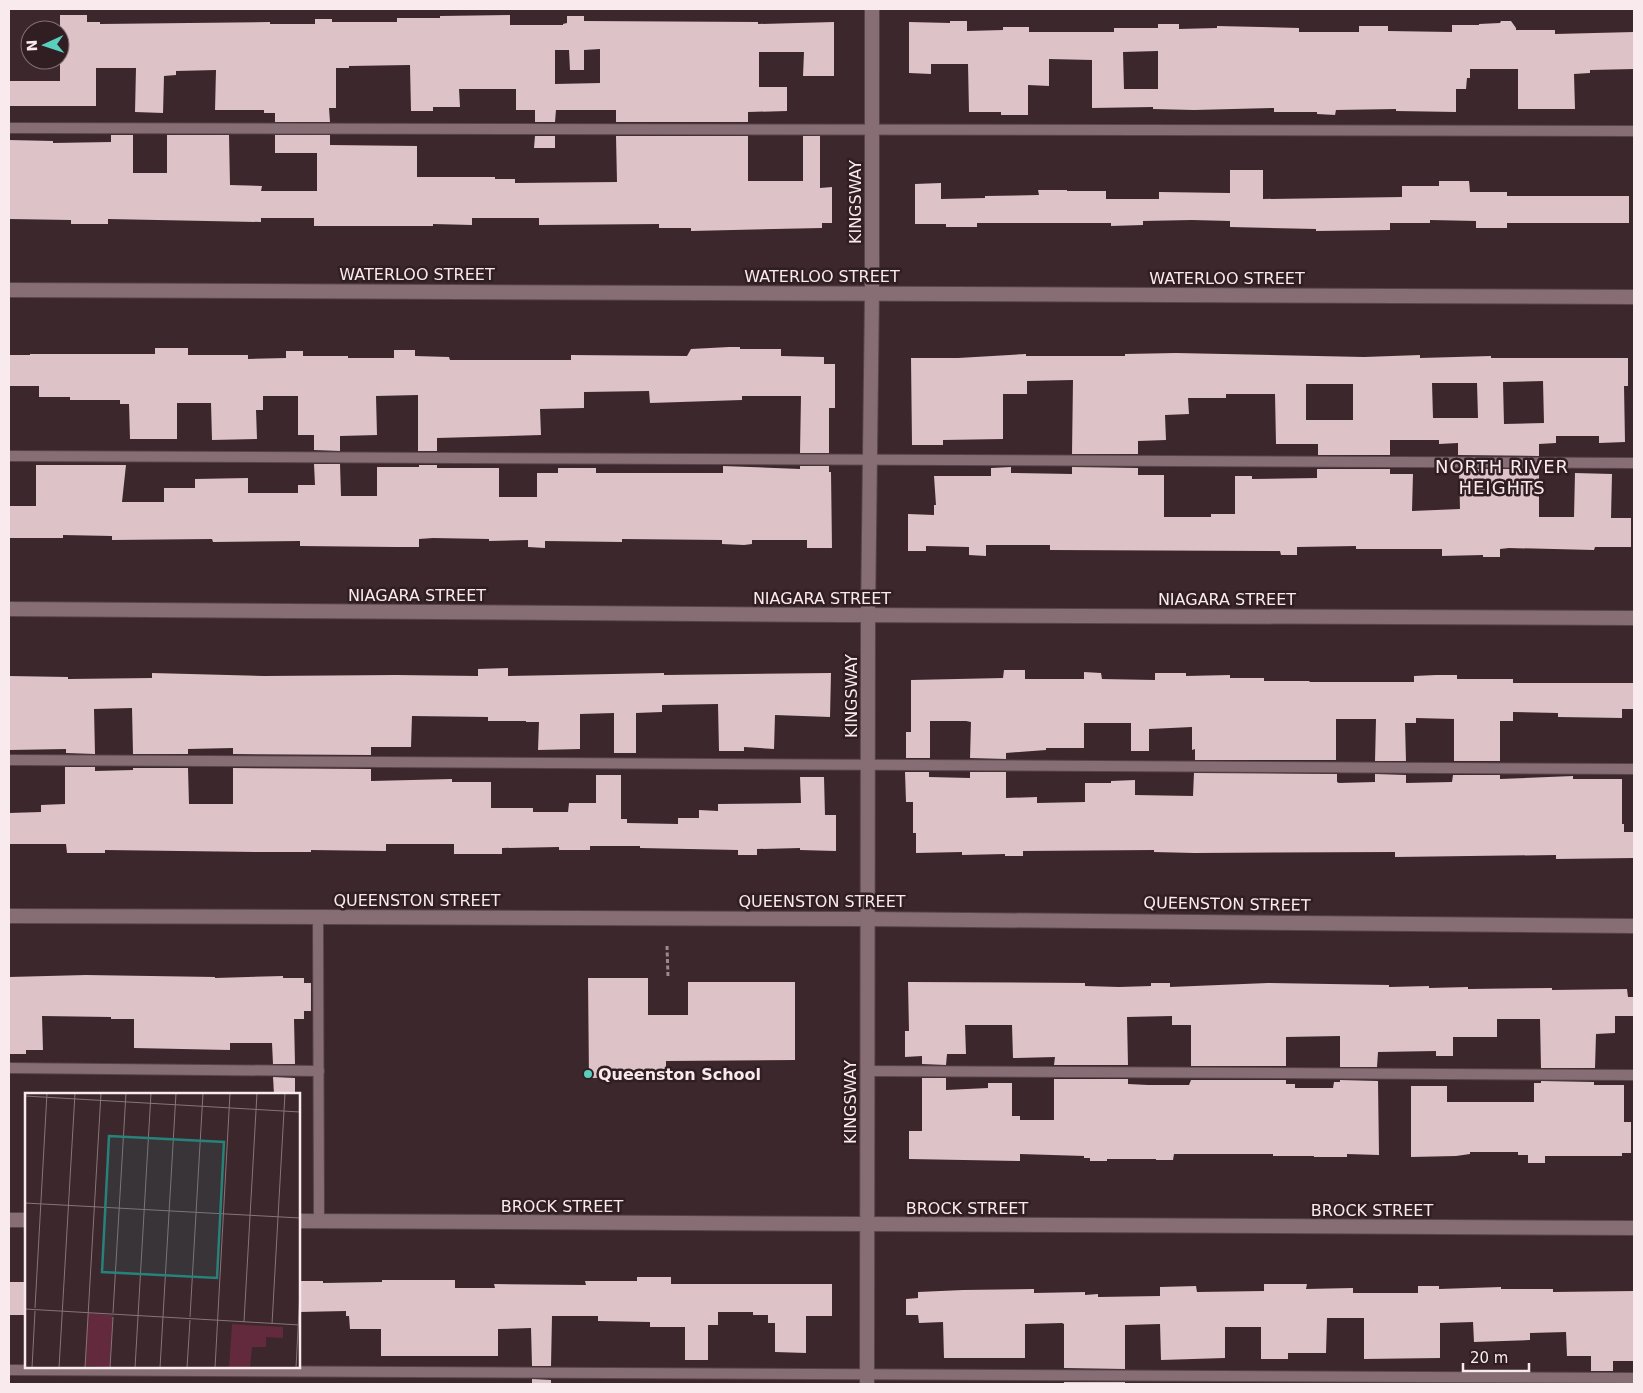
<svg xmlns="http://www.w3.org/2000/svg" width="1643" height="1393" font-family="'DejaVu Sans',sans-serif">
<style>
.building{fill:#ddc2c8;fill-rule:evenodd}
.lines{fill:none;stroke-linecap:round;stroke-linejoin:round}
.service-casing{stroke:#554449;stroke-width:12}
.minor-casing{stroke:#554449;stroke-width:16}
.path{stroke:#9c8a8e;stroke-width:3;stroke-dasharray:4 2.5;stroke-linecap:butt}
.service{stroke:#866e74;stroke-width:10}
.minor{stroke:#866e74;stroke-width:14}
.poi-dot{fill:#5acebd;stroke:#311e23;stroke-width:2}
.labels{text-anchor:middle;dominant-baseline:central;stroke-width:5;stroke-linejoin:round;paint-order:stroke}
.street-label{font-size:16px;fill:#f8eaed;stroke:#311e23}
.poi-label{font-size:16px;font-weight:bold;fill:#f8eaed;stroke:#311e23;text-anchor:start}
.neighbourhood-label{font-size:18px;letter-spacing:1px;fill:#f8eaed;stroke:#311e23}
.inset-road{fill:none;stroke:#877579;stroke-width:1}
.view{fill:#26827b;fill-opacity:0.15;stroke:#26827b;stroke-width:2.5}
.inset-edge{fill:none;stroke:#f8eaed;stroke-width:2.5}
</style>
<rect width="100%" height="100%" fill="#3c272c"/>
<g class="building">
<path d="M 60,15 L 87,15 L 87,22 L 100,22 L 100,24 L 270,22 L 270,24 L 315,24 L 315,19 L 332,19 L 332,22 L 397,22 L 397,18 L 440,18 L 440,16 L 510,15 L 510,25 L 563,25 L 563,24 L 567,23 L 567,16 L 584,16 L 584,21 L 758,22 L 758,24 L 834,22 L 834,76 L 803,76 L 804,52 L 759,52 L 759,87 L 787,87 L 787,111 L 748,112 L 748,122 L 616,122 L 616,110 L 556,110 L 555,122 L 535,122 L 535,110 L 516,110 L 516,89 L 459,89 L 460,107 L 433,107 L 433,111 L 411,111 L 410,65 L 349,66 L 349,68 L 336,68 L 336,108 L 329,108 L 330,122 L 275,122 L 275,113 L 264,113 L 264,110 L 215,110 L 216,70 L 176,71 L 176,75 L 164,76 L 163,113 L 135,112 L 136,68 L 96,68 L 96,106 L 9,106 L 9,81 L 60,81 ZM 600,49 L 600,83 L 555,84 L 555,50 L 569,50 L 570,70 L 584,70 L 584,50 Z"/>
<path d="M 950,21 L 967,21 L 967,31 L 1003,30 L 1003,27 L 1029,27 L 1029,32 L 1114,32 L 1114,28 L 1158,28 L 1158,24 L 1179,24 L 1179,29 L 1217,28 L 1217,26 L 1299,28 L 1299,32 L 1359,32 L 1359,26 L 1388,26 L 1388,31 L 1452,32 L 1452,25 L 1479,25 L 1479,24 L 1500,23 L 1501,21 L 1511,21 L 1516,28 L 1516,30 L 1555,30 L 1555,34 L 1634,32 L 1634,69 L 1590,70 L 1590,73 L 1574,74 L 1575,109 L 1518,109 L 1518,69 L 1470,69 L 1470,78 L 1467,78 L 1466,89 L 1456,89 L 1456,112 L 1396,111 L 1396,109 L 1336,110 L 1335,115 L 1317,114 L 1317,112 L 1274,112 L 1274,108 L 1194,110 L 1153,109 L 1153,107 L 1092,108 L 1092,60 L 1049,59 L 1049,86 L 1028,85 L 1028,115 L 1001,115 L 1001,112 L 969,112 L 968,64 L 931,64 L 931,74 L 909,73 L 909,22 L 950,23 ZM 1158,51 L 1158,89 L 1124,89 L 1123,52 Z"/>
<path d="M 111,135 L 133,135 L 133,173 L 167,173 L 167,135 L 229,135 L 230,185 L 262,186 L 261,191 L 317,191 L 317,153 L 275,153 L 275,135 L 330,135 L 330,145 L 417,146 L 417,177 L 495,177 L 495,179 L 515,179 L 515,183 L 617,182 L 616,136 L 748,136 L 748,181 L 803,181 L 803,136 L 820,136 L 820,188 L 832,187 L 832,223 L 822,223 L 822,228 L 691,231 L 691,228 L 659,228 L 659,224 L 539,225 L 539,218 L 472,218 L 472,225 L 433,224 L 433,226 L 314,226 L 314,218 L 261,218 L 261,222 L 108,219 L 108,224 L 71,224 L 71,220 L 9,219 L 9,140 L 53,141 L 53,143 L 111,142 Z"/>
<path d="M 535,136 L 555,136 L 555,148 L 534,148 Z"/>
<path d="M 1230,170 L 1263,170 L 1263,199 L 1402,197 L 1402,186 L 1439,186 L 1439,181 L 1469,181 L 1470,192 L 1507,192 L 1507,196 L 1629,196 L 1629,223 L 1507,223 L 1507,228 L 1476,228 L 1476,221 L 1430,220 L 1430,223 L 1390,223 L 1390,230 L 1316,231 L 1316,229 L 1230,227 L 1230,221 L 1192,220 L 1143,221 L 1143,225 L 1111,226 L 1111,223 L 977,223 L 977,227 L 946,227 L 946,224 L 915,224 L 915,184 L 941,183 L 941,199 L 985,198 L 985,196 L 1039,195 L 1038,190 L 1067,190 L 1067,191 L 1106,191 L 1106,199 L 1159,199 L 1159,192 L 1230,193 Z"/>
<path d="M 729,347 L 740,347 L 740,349 L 781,349 L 781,356 L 824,357 L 824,364 L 835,364 L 835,408 L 829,408 L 829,453 L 800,453 L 801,396 L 742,396 L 742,400 L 650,403 L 649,391 L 584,392 L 584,408 L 540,409 L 541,435 L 437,438 L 437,451 L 418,451 L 418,395 L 376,396 L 377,435 L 340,436 L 340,451 L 314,450 L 314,435 L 298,435 L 298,396 L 263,396 L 263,410 L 256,410 L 257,439 L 212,440 L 211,403 L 177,403 L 177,439 L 130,439 L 129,404 L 120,404 L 120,400 L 70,400 L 70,397 L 39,397 L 39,386 L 9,386 L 9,355 L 30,355 L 30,354 L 155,354 L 155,348 L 188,348 L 188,355 L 248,355 L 248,359 L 286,358 L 286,351 L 303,351 L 303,356 L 348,356 L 348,358 L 394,358 L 394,350 L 415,350 L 415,356 L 449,357 L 450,360 L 571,360 L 571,355 L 687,356 L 691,349 Z"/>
<path d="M 1176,353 L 1364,357 L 1420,355 L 1420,358 L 1491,356 L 1491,358 L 1628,358 L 1628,386 L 1624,386 L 1625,442 L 1599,443 L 1599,436 L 1556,436 L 1556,443 L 1539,444 L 1539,456 L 1458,455 L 1458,443 L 1439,444 L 1439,440 L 1390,440 L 1390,455 L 1318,455 L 1318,444 L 1276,444 L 1275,394 L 1226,394 L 1226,398 L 1188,398 L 1189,414 L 1165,415 L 1166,440 L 1138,441 L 1138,454 L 1072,454 L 1073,380 L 1027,381 L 1027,394 L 1003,394 L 1003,439 L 943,440 L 943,445 L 912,445 L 911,358 L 958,358 L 1026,354 L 1026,356 L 1125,356 L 1125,354 ZM 1543,381 L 1544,423 L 1504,424 L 1503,382 ZM 1432,383 L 1477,383 L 1478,418 L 1433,418 ZM 1306,384 L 1353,384 L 1353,420 L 1306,420 Z"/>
<path d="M 314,464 L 340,464 L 341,496 L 377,496 L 377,467 L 419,467 L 419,465 L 437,465 L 437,468 L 499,468 L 499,497 L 537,497 L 537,473 L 558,473 L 558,468 L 596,468 L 596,473 L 723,473 L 723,466 L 800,469 L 800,466 L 829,466 L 829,472 L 831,472 L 832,548 L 807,548 L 807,540 L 752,540 L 752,544 L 744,545 L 722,544 L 722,540 L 622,539 L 622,542 L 545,541 L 545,548 L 528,547 L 528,540 L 489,541 L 489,539 L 433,538 L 419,539 L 419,547 L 396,547 L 300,546 L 300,541 L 213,542 L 212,539 L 112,540 L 112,536 L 63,535 L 63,538 L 9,538 L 9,506 L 36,506 L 36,465 L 126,465 L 122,502 L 164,502 L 164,488 L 195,488 L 195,479 L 248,478 L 248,493 L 298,493 L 298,485 L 315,485 Z"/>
<path d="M 1011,467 L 1011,473 L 1072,474 L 1072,467 L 1138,468 L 1138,475 L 1164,475 L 1164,517 L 1211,517 L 1211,514 L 1235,514 L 1235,476 L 1252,476 L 1252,479 L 1317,478 L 1317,469 L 1390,469 L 1390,474 L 1413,474 L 1412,511 L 1460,509 L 1459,469 L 1539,469 L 1539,517 L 1574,517 L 1575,473 L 1612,474 L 1611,518 L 1631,518 L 1631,547 L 1595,547 L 1594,550 L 1509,548 L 1500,549 L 1500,557 L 1483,557 L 1483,555 L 1442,556 L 1442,549 L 1356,549 L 1356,546 L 1297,547 L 1297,555 L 1281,555 L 1280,551 L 1050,550 L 1050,545 L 986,545 L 986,556 L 969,555 L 969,547 L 926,546 L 926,551 L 908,551 L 908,514 L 934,515 L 934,505 L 936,505 L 934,476 L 991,476 L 991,468 Z"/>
<path d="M 508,668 L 508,676 L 664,673 L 664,675 L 831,673 L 830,717 L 775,715 L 774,749 L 744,747 L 744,751 L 719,751 L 718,704 L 662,705 L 662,712 L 636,713 L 636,753 L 614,753 L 614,713 L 580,714 L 580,749 L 538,750 L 539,722 L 526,722 L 526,721 L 488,721 L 488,717 L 412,716 L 411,747 L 371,747 L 371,755 L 233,754 L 233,748 L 188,749 L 188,754 L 133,754 L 132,708 L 94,709 L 95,754 L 66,753 L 66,749 L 10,750 L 9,676 L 68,677 L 68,679 L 152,678 L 152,673 L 264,676 L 396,675 L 478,676 L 478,669 Z"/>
<path d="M 1004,670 L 1025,670 L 1025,679 L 1084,679 L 1084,672 L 1101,673 L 1102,679 L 1155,680 L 1155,673 L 1186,673 L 1186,676 L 1230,675 L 1230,678 L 1264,678 L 1264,681 L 1309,681 L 1310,682 L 1414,682 L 1414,676 L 1436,675 L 1457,675 L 1457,679 L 1513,679 L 1513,683 L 1634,683 L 1634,709 L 1622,709 L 1622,718 L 1558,717 L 1558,713 L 1513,712 L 1513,721 L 1500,721 L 1500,761 L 1454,761 L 1454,719 L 1416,718 L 1416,723 L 1405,723 L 1406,761 L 1375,761 L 1376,719 L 1336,719 L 1336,760 L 1195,760 L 1195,749 L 1192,750 L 1192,727 L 1149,729 L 1149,751 L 1131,751 L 1131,723 L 1084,723 L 1084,748 L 1046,748 L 1046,750 L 1006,753 L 1006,759 L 970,758 L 971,722 L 966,721 L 930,721 L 930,758 L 906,758 L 906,732 L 911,732 L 911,680 L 1003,678 Z"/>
<path d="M 65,767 L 95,767 L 95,771 L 133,770 L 133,768 L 188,768 L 189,804 L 233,804 L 233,768 L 371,769 L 371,781 L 452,779 L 452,782 L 491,782 L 491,808 L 533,808 L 533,812 L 568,812 L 569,803 L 596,803 L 596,775 L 621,775 L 621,819 L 627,819 L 627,823 L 678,824 L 678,818 L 699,818 L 699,810 L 718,811 L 718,804 L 801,803 L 800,777 L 824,777 L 825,815 L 836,815 L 836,851 L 800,850 L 800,848 L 757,849 L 757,855 L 738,855 L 738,850 L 640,848 L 640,846 L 590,846 L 590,850 L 559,850 L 559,847 L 502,848 L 502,854 L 454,854 L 454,844 L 386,844 L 386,851 L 311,850 L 311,852 L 263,852 L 105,850 L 105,853 L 67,853 L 66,844 L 9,844 L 9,813 L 41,812 L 41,805 L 65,804 Z"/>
<path d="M 905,772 L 929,772 L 929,777 L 970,778 L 970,772 L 1006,772 L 1006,798 L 1037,797 L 1037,803 L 1085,802 L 1085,783 L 1111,783 L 1111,781 L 1135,780 L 1135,795 L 1193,796 L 1194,773 L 1337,774 L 1337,782 L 1339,783 L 1375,782 L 1375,774 L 1406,775 L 1406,783 L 1452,782 L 1453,775 L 1500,775 L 1500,779 L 1573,776 L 1573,779 L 1622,779 L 1622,824 L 1624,824 L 1624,832 L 1634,832 L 1634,858 L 1556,859 L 1556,855 L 1395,857 L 1395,852 L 1194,853 L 1154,852 L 1154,850 L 1023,851 L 1023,856 L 1005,856 L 1005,854 L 962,855 L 962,852 L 916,853 L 916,833 L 913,833 L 913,802 L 906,802 Z"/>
<path d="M 86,975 L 215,977 L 215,978 L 283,976 L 283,978 L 304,978 L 304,983 L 311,983 L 311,1011 L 304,1011 L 304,1019 L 294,1019 L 295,1064 L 273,1064 L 272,1043 L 230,1043 L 230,1050 L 134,1048 L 134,1019 L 111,1019 L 111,1017 L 42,1016 L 43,1050 L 26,1050 L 26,1054 L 9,1054 L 9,977 Z"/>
<path d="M 588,978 L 648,978 L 648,1015 L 688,1015 L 688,982 L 795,982 L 795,1060 L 666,1061 L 666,1077 L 589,1078 Z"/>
<path d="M 908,982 L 1085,983 L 1085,986 L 1119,987 L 1151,986 L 1151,983 L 1170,983 L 1170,987 L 1268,983 L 1389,985 L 1389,987 L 1429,986 L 1429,988 L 1468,987 L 1468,989 L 1552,988 L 1552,990 L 1627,989 L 1628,997 L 1634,997 L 1634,1016 L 1615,1016 L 1615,1033 L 1596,1034 L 1595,1068 L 1541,1068 L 1540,1019 L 1497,1019 L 1497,1037 L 1453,1037 L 1453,1056 L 1436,1056 L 1436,1051 L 1378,1052 L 1377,1067 L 1340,1067 L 1340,1036 L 1286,1037 L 1286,1066 L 1191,1066 L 1191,1025 L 1172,1025 L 1172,1016 L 1127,1017 L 1128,1065 L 1054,1065 L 1055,1057 L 1013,1058 L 1012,1025 L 965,1025 L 966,1054 L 947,1054 L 946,1065 L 922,1064 L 922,1056 L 905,1057 L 905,1031 L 909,1031 Z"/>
<path d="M 273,1077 L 295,1078 L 295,1094 L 274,1094 Z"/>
<path d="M 922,1078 L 946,1078 L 946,1090 L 988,1088 L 988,1083 L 1012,1083 L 1012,1116 L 1020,1116 L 1020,1120 L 1054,1120 L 1054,1079 L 1128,1079 L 1128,1084 L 1148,1085 L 1189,1085 L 1191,1080 L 1286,1080 L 1286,1084 L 1295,1084 L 1295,1088 L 1333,1088 L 1334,1082 L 1340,1082 L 1340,1080 L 1378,1081 L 1379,1155 L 1347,1154 L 1347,1157 L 1314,1157 L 1314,1156 L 1273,1156 L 1273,1154 L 1174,1154 L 1173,1160 L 1156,1160 L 1156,1159 L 1107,1159 L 1107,1161 L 1090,1161 L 1090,1158 L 1084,1158 L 1084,1156 L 1020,1154 L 1020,1161 L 909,1159 L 909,1131 L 922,1131 Z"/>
<path d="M 1541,1081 L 1594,1082 L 1594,1085 L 1624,1085 L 1624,1122 L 1631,1122 L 1631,1153 L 1622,1153 L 1622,1156 L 1545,1156 L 1545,1163 L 1528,1163 L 1528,1155 L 1518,1155 L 1518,1152 L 1470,1152 L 1470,1154 L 1456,1156 L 1411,1157 L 1411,1086 L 1447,1086 L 1447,1102 L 1534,1102 L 1534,1083 L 1541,1083 Z"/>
<path d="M 637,1277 L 671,1277 L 671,1284 L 832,1284 L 832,1316 L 806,1316 L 806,1353 L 775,1352 L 775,1323 L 768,1323 L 768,1315 L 753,1315 L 753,1312 L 718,1312 L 718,1325 L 708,1325 L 708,1360 L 685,1360 L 685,1327 L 650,1327 L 650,1322 L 598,1321 L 598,1316 L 552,1316 L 551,1366 L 532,1366 L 531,1328 L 498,1329 L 498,1356 L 381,1356 L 381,1329 L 350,1329 L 349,1316 L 346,1316 L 346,1311 L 299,1312 L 299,1281 L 323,1281 L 323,1283 L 382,1282 L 382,1280 L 455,1280 L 455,1288 L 495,1288 L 494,1284 L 586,1285 L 585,1281 L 637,1281 Z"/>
<rect x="9" y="1282" width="17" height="33"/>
<path d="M 1264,1284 L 1307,1284 L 1306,1289 L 1353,1288 L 1353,1293 L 1418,1293 L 1418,1286 L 1439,1286 L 1439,1289 L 1501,1287 L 1501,1289 L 1553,1289 L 1553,1292 L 1634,1291 L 1634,1361 L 1613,1361 L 1613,1371 L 1591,1371 L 1591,1356 L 1567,1356 L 1566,1332 L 1530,1333 L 1530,1340 L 1474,1342 L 1473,1322 L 1440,1323 L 1440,1358 L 1364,1359 L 1364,1318 L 1327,1318 L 1326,1353 L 1288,1353 L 1288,1359 L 1261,1359 L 1261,1327 L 1225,1327 L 1225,1358 L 1161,1360 L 1160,1324 L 1125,1325 L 1125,1369 L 1064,1368 L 1064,1324 L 1062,1323 L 1025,1324 L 1025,1358 L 944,1358 L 943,1322 L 919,1323 L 918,1315 L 906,1315 L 906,1299 L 918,1298 L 918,1292 L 963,1290 L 1034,1289 L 1034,1293 L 1085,1292 L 1085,1295 L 1098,1294 L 1098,1297 L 1160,1296 L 1160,1287 L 1196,1286 L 1197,1292 L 1264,1291 Z"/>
<path d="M 532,1379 L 551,1380 L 551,1384 L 532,1384 Z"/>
<rect x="1064" y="1382" width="61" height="2"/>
</g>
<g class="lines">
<g class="service-casing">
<g id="service">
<path d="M 9,128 L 1634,131"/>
<path d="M 9,456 L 1634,463"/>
<path d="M 9,760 L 1634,769"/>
<path d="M 318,917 L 319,1222"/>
<path d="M 9,1068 L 319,1071"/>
<path d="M 868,1071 L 1634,1075"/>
<path d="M 9,1370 L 1634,1378"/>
</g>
</g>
<g class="minor-casing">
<g id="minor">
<path d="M 9,290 L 1634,297"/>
<path d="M 9,609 L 842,615 L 1634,618"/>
<path d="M 9,916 L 867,919 L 1634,926"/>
<path d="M 9,1220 L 26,1220"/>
<path d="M 299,1221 L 1634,1228"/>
<path d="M 867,1384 L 868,615 L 872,293 L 872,9"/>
</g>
</g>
<path class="path" d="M 667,946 L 668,977"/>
<use href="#service" class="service"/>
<use href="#minor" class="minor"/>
</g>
<circle class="poi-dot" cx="588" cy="1074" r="5"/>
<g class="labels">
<g class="street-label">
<text transform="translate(855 202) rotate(-90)">KINGSWAY</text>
<text x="417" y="274">WATERLOO STREET</text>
<text x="822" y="276">WATERLOO STREET</text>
<text x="1227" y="278">WATERLOO STREET</text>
<text x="417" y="595">NIAGARA STREET</text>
<text x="822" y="598">NIAGARA STREET</text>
<text x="1227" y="599">NIAGARA STREET</text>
<text transform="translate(851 696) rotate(-90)">KINGSWAY</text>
<text x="417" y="900">QUEENSTON STREET</text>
<text x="822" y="901">QUEENSTON STREET</text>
<text transform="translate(1227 904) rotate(1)">QUEENSTON STREET</text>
<text transform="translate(850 1102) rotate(-90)">KINGSWAY</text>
<text x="562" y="1206">BROCK STREET</text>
<text x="967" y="1208">BROCK STREET</text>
<text x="1372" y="1210">BROCK STREET</text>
</g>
<g class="poi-label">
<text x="598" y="1074">Queenston School</text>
</g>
<g class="neighbourhood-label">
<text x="1502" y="466">NORTH RIVER<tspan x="1502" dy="21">HEIGHTS</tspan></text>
</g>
</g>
<g transform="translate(25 1093)">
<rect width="275" height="275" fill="#3c272c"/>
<path d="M 63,220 L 88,222 L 85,274 L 60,273 ZM 207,231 L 258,234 L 258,245 L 241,244 L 241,254 L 227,254 L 225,275 L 204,275 Z" fill="#622a3c"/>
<path class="inset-road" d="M 0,3 L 275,19M 0,110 L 275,125M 10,215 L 22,0M 0,216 L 275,232M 88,220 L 101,0M 165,224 L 178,0M 219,229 L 232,0M 247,231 L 260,0M 7,275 L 10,218M 34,275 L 50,0M 60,275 L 76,0M 85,275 L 88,224M 110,275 L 126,0M 135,275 L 151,0M 162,275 L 165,227M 190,275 L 205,0M 271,275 L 275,198"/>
<path class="view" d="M 84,43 L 199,49 L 192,185 L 77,179 Z"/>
<rect width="275" height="275" class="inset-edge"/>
</g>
<rect width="1643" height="1393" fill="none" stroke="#f8eaed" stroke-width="20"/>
<g transform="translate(45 45) rotate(267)"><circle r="24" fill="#311e23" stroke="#817074"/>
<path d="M0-4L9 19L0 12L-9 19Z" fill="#5acebd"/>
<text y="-8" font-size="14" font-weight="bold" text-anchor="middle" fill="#f8eaed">N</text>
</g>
<path d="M1463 1363v8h66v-8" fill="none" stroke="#f8eaed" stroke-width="2.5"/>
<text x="1470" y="1363" font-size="15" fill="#f8eaed" stroke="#311e23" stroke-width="4" paint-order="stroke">20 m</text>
</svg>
